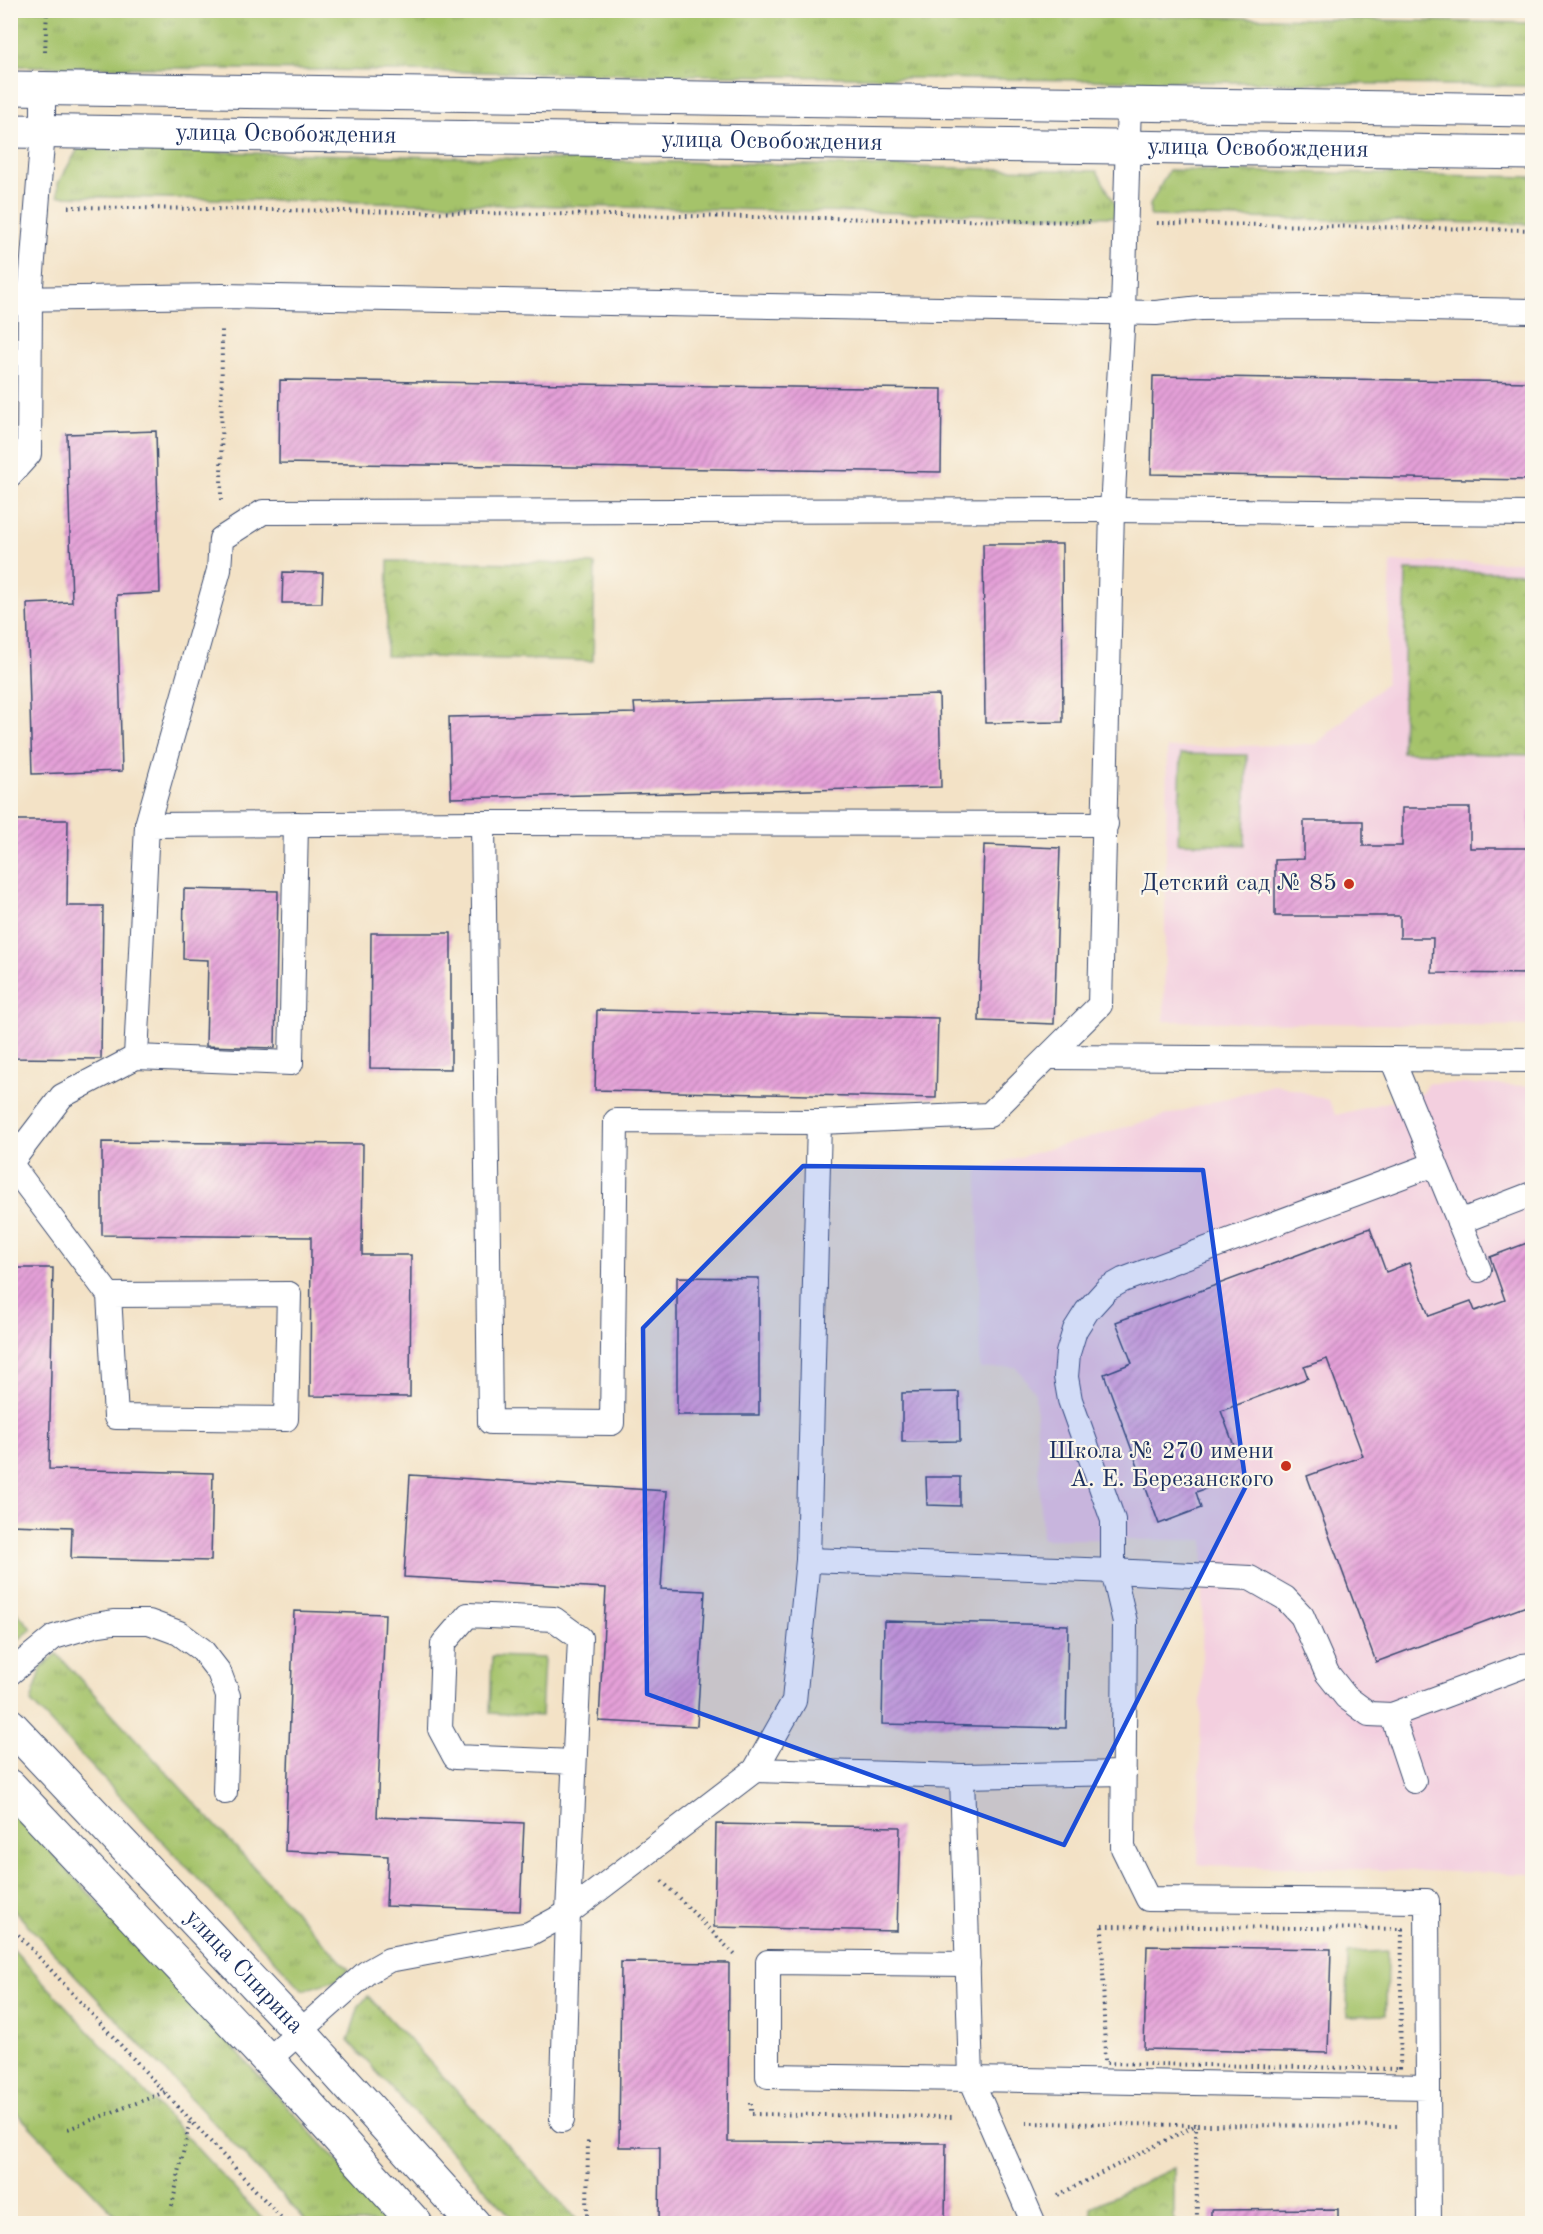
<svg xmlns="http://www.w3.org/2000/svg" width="1543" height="2234" font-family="'Old Standard TT',serif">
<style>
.built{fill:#f3cfdf}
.grass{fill:url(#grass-tufts);stroke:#607964;stroke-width:1.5}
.park{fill:url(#park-crowns);stroke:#607964;stroke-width:1.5}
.pitch{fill:#a5c36b;stroke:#607964;stroke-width:1.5}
.building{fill:url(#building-hatch)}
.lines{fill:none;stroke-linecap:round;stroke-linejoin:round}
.lane-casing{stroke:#3b4a6e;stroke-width:26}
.street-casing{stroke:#3b4a6e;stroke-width:35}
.path{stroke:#3b4a6e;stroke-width:4;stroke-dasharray:1.5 4.5;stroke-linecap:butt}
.lane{stroke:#fff;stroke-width:24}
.street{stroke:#fff;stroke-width:33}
.marked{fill:#1d4ed8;fill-opacity:0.2;stroke:#1d4ed8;stroke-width:4.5;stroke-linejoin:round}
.poi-dot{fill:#c8321e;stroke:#fbf7ec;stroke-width:2}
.labels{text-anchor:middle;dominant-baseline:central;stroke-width:4.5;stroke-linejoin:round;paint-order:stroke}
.street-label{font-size:24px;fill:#1b2f5e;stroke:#fbf7ec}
.poi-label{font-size:24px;fill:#1b2f5e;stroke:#fbf7ec;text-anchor:end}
</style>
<defs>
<pattern id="grass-tufts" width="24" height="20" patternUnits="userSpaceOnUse" patternTransform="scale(1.5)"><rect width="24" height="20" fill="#a5c36b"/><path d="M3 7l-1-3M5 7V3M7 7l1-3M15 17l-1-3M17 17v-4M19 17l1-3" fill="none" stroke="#869f5b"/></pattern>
<pattern id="park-crowns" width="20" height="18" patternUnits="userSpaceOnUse" patternTransform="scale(1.5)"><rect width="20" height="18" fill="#a5c36b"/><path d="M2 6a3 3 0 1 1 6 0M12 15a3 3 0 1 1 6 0" fill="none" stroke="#869f5b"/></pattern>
<pattern id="building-hatch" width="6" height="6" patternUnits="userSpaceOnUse" patternTransform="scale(1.5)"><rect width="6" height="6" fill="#e5a0d8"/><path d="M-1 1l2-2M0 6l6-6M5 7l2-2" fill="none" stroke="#b983b2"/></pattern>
</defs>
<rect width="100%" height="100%" fill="#fbf7ec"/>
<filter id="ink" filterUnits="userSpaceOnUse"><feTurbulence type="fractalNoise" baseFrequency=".0167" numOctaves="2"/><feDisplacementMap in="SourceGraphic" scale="12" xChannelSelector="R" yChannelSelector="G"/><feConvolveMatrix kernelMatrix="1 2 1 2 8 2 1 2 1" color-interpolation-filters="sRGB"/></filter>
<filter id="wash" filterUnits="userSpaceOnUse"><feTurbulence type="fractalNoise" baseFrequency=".008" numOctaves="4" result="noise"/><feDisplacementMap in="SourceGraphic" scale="24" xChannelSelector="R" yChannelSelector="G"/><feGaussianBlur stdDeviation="1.35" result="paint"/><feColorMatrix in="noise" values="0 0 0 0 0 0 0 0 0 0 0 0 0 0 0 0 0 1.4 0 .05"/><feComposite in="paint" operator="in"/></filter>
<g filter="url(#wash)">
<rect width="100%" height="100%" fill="#f3e2c6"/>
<g class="built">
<path d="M 1391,562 L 1532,562 L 1532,1026 L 1164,1021 L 1167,748 L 1316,744 L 1386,683 Z"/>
<path d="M 1427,1083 L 1532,1086 L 1532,1874 L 1198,1865 L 1204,1540 L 1042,1539 L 1035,1393 L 1016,1367 L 980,1369 L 978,1169 L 1276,1084 L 1328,1100 L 1336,1115 L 1423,1093 Z"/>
</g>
<g class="grass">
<path d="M 11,10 L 829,10 L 1532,23 L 1532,86 L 11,66 Z"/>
<path d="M 78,149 L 1097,171 L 1115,204 L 1115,217 L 58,196 L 58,183 Z"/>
<path d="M 1169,170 L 1532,177 L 1532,224 L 1150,216 L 1150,205 Z"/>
<path d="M 11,1606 L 32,1629 L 18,1640 L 11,1642 Z"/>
<path d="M 57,1654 L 349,1970 L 337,1980 L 303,1990 L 31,1702 L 42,1667 Z"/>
<path d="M 11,1809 L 301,2121 L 393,2223 L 308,2223 L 11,1907 Z"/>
<path d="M 10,1947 L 11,1947 L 266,2223 L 123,2223 L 11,2107 Z"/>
<path d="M 368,1996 L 580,2223 L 517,2223 L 348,2041 L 359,2006 Z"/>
</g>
<g class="park">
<path d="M 388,561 L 595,564 L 593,661 L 386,656 Z"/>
<path d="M 1406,570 L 1532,573 L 1532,755 L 1402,752 Z"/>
<path d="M 1181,754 L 1247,755 L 1245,845 L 1178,843 Z"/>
<path d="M 492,1656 L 544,1658 L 541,1716 L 490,1713 Z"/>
<path d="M 1174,2168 L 1174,2223 L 1091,2223 L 1091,2207 Z"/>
</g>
<path class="pitch" d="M 1387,1951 L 1386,2015 L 1347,2016 L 1348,1953 Z"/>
<g id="blocks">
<g class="building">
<path d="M 1153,376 L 1532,382 L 1532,480 L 1151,474 Z"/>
<path d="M 280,380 L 942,389 L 941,472 L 279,463 Z"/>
<path d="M 156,431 L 160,593 L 117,595 L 122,771 L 32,774 L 27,604 L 72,602 L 67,434 Z"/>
<path d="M 983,544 L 1062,544 L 1063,722 L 985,723 Z"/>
<path d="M 283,572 L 323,573 L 322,603 L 282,603 Z"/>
<path d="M 939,695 L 941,787 L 451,798 L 449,717 L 635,713 L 634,703 Z"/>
<path d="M 1402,808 L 1470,808 L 1470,848 L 1529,848 L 1529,811 L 1532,811 L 1532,974 L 1432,973 L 1433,938 L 1400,938 L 1400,916 L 1275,916 L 1275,860 L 1304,859 L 1304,821 L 1363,821 L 1363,846 L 1402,846 Z"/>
<path d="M 10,820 L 68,820 L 67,906 L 103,906 L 101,1059 L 10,1058 Z"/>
<path d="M 984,845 L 1060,848 L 1054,1024 L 979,1021 Z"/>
<path d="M 184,889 L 278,891 L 275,1048 L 206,1046 L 208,960 L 183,959 Z"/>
<path d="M 371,933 L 451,933 L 451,1069 L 370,1068 Z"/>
<path d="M 597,1010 L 938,1018 L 936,1098 L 595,1090 Z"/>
<path d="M 102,1142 L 363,1144 L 362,1255 L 411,1255 L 410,1397 L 310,1396 L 311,1237 L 102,1235 Z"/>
<path d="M 1370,1228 L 1386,1272 L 1409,1263 L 1429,1316 L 1471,1301 L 1475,1311 L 1505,1300 L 1490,1257 L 1532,1241 L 1532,1604 L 1376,1662 L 1307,1476 L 1363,1456 L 1327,1359 L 1304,1367 L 1308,1378 L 1221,1411 L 1245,1475 L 1196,1492 L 1201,1508 L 1159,1524 L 1104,1374 L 1132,1363 L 1116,1322 Z"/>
<path d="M 10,1268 L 53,1268 L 49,1469 L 213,1473 L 211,1561 L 71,1558 L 72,1527 L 10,1525 Z"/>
<path d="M 677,1277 L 759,1278 L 759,1415 L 677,1415 Z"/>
<path d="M 959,1392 L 960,1441 L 902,1442 L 902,1393 Z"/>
<path d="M 410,1475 L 667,1491 L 661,1589 L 705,1591 L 697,1726 L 599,1721 L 606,1588 L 404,1577 Z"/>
<path d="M 926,1477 L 960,1477 L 960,1506 L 927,1505 Z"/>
<path d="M 294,1611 L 385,1614 L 377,1817 L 524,1823 L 520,1911 L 386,1906 L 388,1856 L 285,1851 Z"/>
<path d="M 884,1621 L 1068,1625 L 1066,1728 L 882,1724 Z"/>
<path d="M 716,1824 L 900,1827 L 897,1931 L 714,1927 Z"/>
<path d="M 1147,1946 L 1331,1949 L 1328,2053 L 1144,2049 Z"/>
<path d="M 621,1962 L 729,1963 L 728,2142 L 946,2143 L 945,2224 L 659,2224 L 660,2147 L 619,2147 Z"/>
<path d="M 1338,2209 L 1338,2224 L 1211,2224 L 1211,2210 Z"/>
</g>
</g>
</g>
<g filter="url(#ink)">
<use href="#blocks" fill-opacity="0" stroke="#3b4a6e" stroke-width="1.5"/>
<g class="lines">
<g class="lane-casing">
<g id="lane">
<path d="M 10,299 L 223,296 L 1156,313 L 1200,308 L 1319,307 L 1532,311"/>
<path d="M 10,475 L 29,454 L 30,298 L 43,131 L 43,88"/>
<path d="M 147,825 L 219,570 L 221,539 L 263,512 L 1112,510 L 1532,514"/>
<path d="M 136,1057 L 147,825 L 483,823"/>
<path d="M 1049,1057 L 1532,1060"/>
<path d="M 1392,1059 L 1479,1270"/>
<path d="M 819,1122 L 616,1121 L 612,1423 L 490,1422 L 483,823 L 1106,824"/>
<path d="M 10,1163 L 109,1295 L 116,1417 L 286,1419 L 289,1294 L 109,1295"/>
<path d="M 10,1164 L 62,1096 L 136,1057 L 291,1063 L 296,824"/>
<path d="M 1435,1164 L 1123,1280 L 1107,1289 L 1087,1311 L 1075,1330 L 1068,1353 L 1066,1377 L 1070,1400 L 1113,1520 L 1113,1571 L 1250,1578 L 1285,1598 L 1302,1616 L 1327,1673 L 1346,1697 L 1369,1714 L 1392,1715 L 1523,1666 L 1532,1665"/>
<path d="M 1459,1222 L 1532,1194"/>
<path d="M 808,1560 L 1113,1571 L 1125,1622 L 1123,1848 L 1148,1899 L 1427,1901 L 1428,2087"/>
<path d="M 10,1673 L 54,1637 L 94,1625 L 114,1622 L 149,1622 L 179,1633 L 202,1650 L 219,1672 L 228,1696 L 225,1792"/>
<path d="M 1392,1715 L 1414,1781"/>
<path d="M 755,1770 L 962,1776 L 971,2079 L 1428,2087 L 1429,2224"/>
<path d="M 962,1776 L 1124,1773"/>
<path d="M 968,1964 L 768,1962 L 768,2076 L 971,2079 L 1034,2224"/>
<path d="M 268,2060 L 366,1973 L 389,1960 L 529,1934 L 568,1913 L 755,1770 L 794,1701 L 808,1560 L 819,1122 L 989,1115 L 1100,1005 L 1112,510 L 1123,311 L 1129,103"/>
<path d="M 562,2120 L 568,1913 L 580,1638 L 554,1619 L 468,1615 L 443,1644 L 440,1729 L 455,1757 L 574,1762"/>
</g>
</g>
<g class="street-casing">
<g id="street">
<path d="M 10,88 L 1532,110"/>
<path id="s1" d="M 10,131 L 1532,153"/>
<path id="s2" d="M 10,1725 L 300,2032 L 474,2224"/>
<path d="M 10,1786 L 268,2060 L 416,2224"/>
</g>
</g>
<g class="path">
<path d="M 1276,10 L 1532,14"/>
<path d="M 45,52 L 47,10"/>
<path d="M 68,207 L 1093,222"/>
<path d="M 1157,223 L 1532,230"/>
<path d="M 221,500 L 222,327"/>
<path d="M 662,1881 L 735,1955"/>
<path d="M 10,1926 L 287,2224"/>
<path d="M 1102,1926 L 1402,1929 L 1400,2069 L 1105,2063 Z"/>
<path d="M 751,2103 L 751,2114 L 952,2117"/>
<path d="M 1026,2123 L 1196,2125 L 1197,2224"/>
<path d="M 68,2129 L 165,2092"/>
<path d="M 1058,2195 L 1196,2125 L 1397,2126"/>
<path d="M 172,2206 L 190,2120"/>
<path d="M 587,2215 L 588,2140"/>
<path d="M 587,2224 L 591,2220"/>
</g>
<use href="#lane" class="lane"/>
<use href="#street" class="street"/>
</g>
</g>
<path class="marked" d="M 803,1166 L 1203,1170 L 1246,1486 L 1064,1845 L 647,1694 L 643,1328 Z"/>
<g class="poi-dot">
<circle cx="1349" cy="884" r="6"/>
<circle cx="1286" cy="1466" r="6"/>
</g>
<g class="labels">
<g class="street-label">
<text stroke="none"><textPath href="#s1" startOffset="276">улица Освобождения</textPath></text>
<text stroke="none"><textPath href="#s1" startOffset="762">улица Освобождения</textPath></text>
<text stroke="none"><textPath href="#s1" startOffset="1248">улица Освобождения</textPath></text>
<text stroke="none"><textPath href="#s2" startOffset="340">улица Спирина</textPath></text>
</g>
<g class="poi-label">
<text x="1337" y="884">Детский сад № 85</text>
<text x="1274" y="1452">Школа № 270 имени<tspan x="1274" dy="28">А. Е. Березанского</tspan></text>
</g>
</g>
<rect width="1543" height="2234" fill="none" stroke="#fbf7ec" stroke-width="36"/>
</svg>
